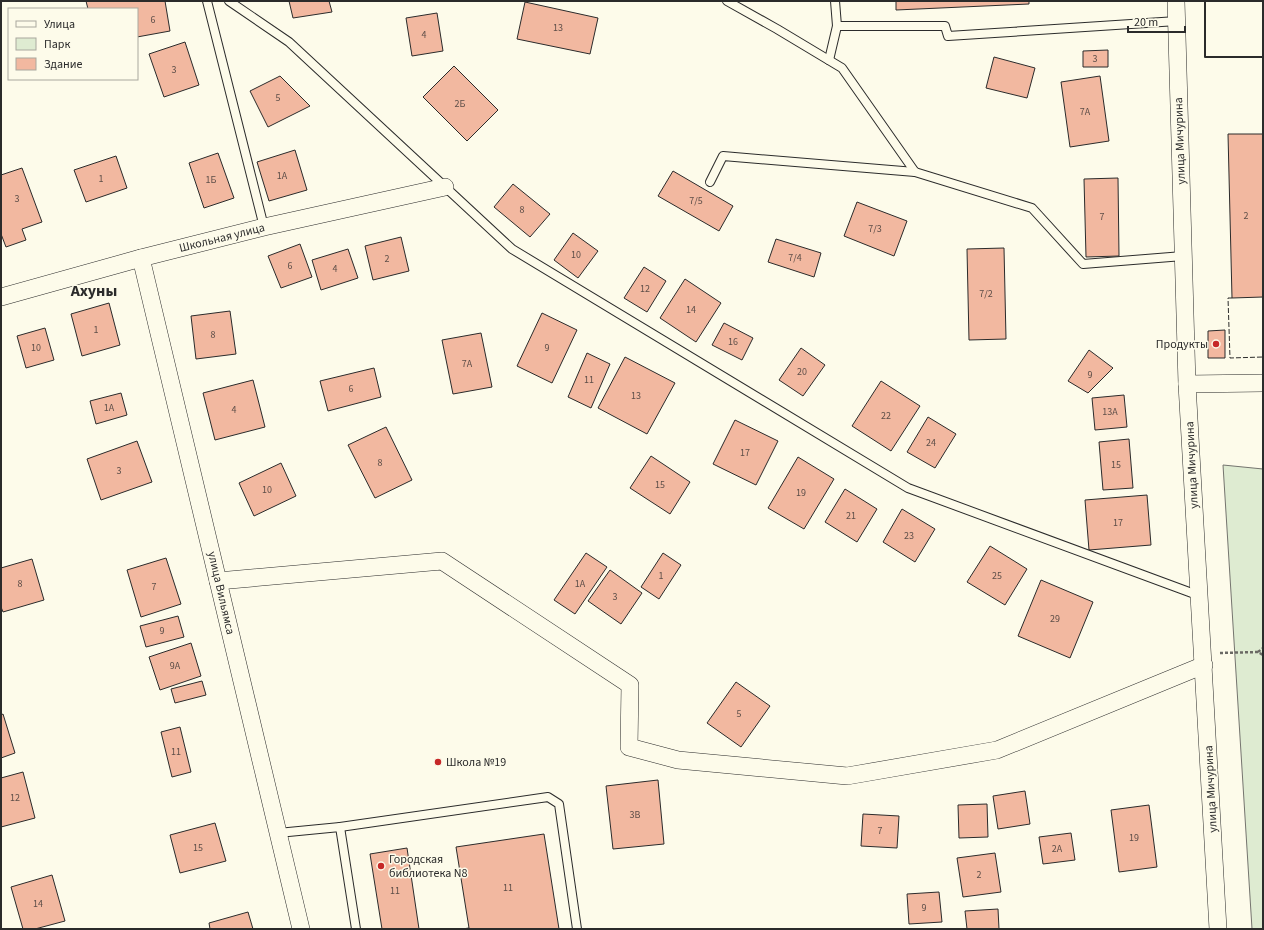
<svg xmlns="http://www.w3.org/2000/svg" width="1264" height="930" font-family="'Source Sans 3',sans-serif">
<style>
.green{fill:#deebd1;stroke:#74746e}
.building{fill:#f2b8a0;stroke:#2b2b2b}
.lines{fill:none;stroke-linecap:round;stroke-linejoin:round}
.service-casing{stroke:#2b2b2b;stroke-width:10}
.minor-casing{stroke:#2b2b2b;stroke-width:18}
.path{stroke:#6a6964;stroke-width:2.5;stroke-dasharray:3 2;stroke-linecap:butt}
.service{stroke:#fdfbea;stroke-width:8}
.minor{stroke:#fdfbea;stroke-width:17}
.fence{stroke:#2b2b2b;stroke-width:1;stroke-dasharray:5 2;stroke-linecap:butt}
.wall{stroke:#2b2b2b;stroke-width:2}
.poi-dot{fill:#c62828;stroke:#fdfbea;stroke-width:1.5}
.labels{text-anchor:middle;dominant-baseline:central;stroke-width:3;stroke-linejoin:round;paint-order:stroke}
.number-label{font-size:10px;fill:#5d4e48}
.street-label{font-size:12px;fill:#2b2b2b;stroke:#fdfbea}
.poi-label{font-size:12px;fill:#2b2b2b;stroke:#fdfbea;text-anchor:start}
.district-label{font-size:16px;font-weight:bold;fill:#2b2b2b;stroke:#fdfbea}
</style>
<rect width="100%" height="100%" fill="#fdfbea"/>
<path class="green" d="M 1223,465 L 1263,469 L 1263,929 L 1252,929 Z"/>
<g class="building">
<path d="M 86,1 L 165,1 L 170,31 L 137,37 L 137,9 L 88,9 Z"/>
<path d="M 289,1 L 329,1 L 332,12 L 293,18 Z"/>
<path d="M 896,1 L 1029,1 L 1029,4 L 896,10 Z"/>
<path d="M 525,2 L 598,18 L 590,54 L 517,39 Z"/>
<path d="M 437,13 L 443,51 L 412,56 L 406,18 Z"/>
<path d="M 185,42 L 199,85 L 164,97 L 149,54 Z"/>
<path d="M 1108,50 L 1108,67 L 1083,67 L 1083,51 Z"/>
<path d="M 994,57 L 1035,68 L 1027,98 L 986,88 Z"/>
<path d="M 454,66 L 498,110 L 467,141 L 423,97 Z"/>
<path d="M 280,76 L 310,106 L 268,127 L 250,91 Z"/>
<path d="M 1100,76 L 1109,141 L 1070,147 L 1061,82 Z"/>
<path d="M 1228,134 L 1263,134 L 1263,297 L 1232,298 Z"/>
<path d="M 295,150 L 307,190 L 269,201 L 257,162 Z"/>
<path d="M 218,153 L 234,198 L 204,208 L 189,163 Z"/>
<path d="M 116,156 L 127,188 L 86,202 L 74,170 Z"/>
<path d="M 22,168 L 42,222 L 22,229 L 26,240 L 6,247 L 1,234 L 1,175 Z"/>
<path d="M 673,171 L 733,206 L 719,231 L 658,196 Z"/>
<path d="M 1118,178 L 1119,256 L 1086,257 L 1084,179 Z"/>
<path d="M 513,184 L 550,214 L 530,237 L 494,207 Z"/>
<path d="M 857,202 L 907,221 L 894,256 L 844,236 Z"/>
<path d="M 573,233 L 598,251 L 578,278 L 554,260 Z"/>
<path d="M 401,237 L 409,271 L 373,280 L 365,246 Z"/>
<path d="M 776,239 L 821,253 L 814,277 L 768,262 Z"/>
<path d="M 300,244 L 312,277 L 281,288 L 268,256 Z"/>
<path d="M 1004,248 L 1006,339 L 969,340 L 967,249 Z"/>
<path d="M 348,249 L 358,278 L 321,290 L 312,260 Z"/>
<path d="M 644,267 L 666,281 L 647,312 L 624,298 Z"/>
<path d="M 685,279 L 721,303 L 696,342 L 660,318 Z"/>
<path d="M 109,303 L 120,345 L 82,356 L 71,314 Z"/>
<path d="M 230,311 L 236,354 L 196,359 L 191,316 Z"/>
<path d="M 542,313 L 577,330 L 552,383 L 517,366 Z"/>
<path d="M 724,323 L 753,338 L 742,360 L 712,345 Z"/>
<path d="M 45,328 L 54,360 L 26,368 L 17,336 Z"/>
<path d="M 1225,330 L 1225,358 L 1208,358 L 1208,331 Z"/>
<path d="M 481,333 L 492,387 L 453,394 L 442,340 Z"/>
<path d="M 801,348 L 825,365 L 803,396 L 779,380 Z"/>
<path d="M 1089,350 L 1113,368 L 1088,393 L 1068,381 Z"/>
<path d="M 587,353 L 610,364 L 591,408 L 568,397 Z"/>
<path d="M 625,357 L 675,383 L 647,434 L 598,408 Z"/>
<path d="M 374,368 L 381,397 L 328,411 L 320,381 Z"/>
<path d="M 253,380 L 265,427 L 215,440 L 203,393 Z"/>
<path d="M 881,381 L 920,406 L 891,451 L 852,426 Z"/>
<path d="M 121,393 L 127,415 L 96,424 L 90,401 Z"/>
<path d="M 1124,395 L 1127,427 L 1095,430 L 1092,398 Z"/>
<path d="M 928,417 L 956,434 L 935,468 L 907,452 Z"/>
<path d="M 735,420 L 778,441 L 756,485 L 713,464 Z"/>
<path d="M 386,427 L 412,480 L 375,498 L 348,445 Z"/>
<path d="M 1129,439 L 1133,488 L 1103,490 L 1099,442 Z"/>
<path d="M 137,441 L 152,482 L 101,500 L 87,459 Z"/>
<path d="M 651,456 L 690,482 L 670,514 L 630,488 Z"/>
<path d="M 798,457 L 834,479 L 804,529 L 768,508 Z"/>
<path d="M 281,463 L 296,496 L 254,516 L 239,483 Z"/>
<path d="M 845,489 L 877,509 L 857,542 L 825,522 Z"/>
<path d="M 1147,495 L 1151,545 L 1089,550 L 1085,500 Z"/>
<path d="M 902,509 L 935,529 L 915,562 L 883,542 Z"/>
<path d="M 990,546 L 1027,569 L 1005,605 L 967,582 Z"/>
<path d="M 586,553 L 607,567 L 575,614 L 554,600 Z"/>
<path d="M 663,553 L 681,565 L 659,599 L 641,587 Z"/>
<path d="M 166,558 L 181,604 L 141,617 L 127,570 Z"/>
<path d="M 32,559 L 44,600 L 3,612 L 1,607 L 1,568 Z"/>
<path d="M 610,570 L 642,593 L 621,624 L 588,601 Z"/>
<path d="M 1041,580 L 1093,602 L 1070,658 L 1018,636 Z"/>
<path d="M 178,616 L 184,637 L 146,647 L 140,626 Z"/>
<path d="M 191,643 L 201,676 L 160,690 L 149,657 Z"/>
<path d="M 202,681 L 206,695 L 175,703 L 171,689 Z"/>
<path d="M 736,682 L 770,706 L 741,747 L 707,723 Z"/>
<path d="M 3,714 L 15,753 L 1,758 L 1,715 Z"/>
<path d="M 180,727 L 191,772 L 172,777 L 161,732 Z"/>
<path d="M 23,772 L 35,818 L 1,827 L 1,778 Z"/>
<path d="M 658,780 L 664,844 L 613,849 L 606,786 Z"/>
<path d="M 1025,791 L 1030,824 L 998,829 L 993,796 Z"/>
<path d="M 987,804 L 988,837 L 959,838 L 958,805 Z"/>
<path d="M 1149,805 L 1157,867 L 1119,872 L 1111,810 Z"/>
<path d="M 863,814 L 899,816 L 897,848 L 861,846 Z"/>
<path d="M 215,823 L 226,861 L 180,873 L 170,835 Z"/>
<path d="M 1071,833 L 1075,860 L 1043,864 L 1039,837 Z"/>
<path d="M 544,834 L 559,929 L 462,929 L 469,928 L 456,847 Z"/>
<path d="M 407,848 L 419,929 L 382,929 L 370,854 Z"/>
<path d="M 995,853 L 1001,892 L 963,897 L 957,858 Z"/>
<path d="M 52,875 L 65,921 L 35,929 L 23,929 L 11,887 Z"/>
<path d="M 939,892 L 942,922 L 909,924 L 907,894 Z"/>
<path d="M 998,909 L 999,929 L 967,929 L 965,911 Z"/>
<path d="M 248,912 L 253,929 L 210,929 L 209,923 Z"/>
</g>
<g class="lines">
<g class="service-casing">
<g id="service">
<path d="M 207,1 L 264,227"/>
<path d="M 229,1 L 289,42 L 512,249 L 908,488 L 1200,596"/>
<path d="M 727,1 L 777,29 L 842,68 L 915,172 L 1032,208 L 1083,264 L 1183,256"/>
<path d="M 835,1 L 837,26 L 945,26 L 948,36 L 1177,21"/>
<path d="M 829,60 L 837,26"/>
<path d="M 710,182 L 723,156 L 915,172"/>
<path d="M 340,827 L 548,797 L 559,804 L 577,929"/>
<path d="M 278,833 L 340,827 L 356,929"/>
</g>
</g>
<g class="minor-casing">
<g id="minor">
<path d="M 1176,1 L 1187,384 L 1218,929"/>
<path d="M 141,258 L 301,929"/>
<path d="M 1,297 L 141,258 L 264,227 L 445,187"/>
<path d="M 1187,384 L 1263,383"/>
<path d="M 218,581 L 442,561 L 630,685 L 629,747 L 678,760 L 847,776 L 997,750 L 1204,665"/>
</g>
</g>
<g class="path">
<path d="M 1258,652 L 1263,648"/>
<path d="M 1220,653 L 1258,652 L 1263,655"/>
</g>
<use href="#service" class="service"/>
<use href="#minor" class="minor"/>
<path class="fence" d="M 1232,298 L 1228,298 L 1230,358 L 1263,357"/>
<path class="wall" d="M 1205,1 L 1205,57 L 1263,57"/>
</g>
<g class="poi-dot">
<circle cx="1216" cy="344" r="4"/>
<circle cx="438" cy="762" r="4"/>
<circle cx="381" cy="866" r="4"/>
</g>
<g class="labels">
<g class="number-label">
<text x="153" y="20">6</text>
<text x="558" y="28">13</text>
<text x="424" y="35">4</text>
<text x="1095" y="59">3</text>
<text x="174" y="70">3</text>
<text x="278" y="98">5</text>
<text x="460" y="104">2Б</text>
<text x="1085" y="112">7А</text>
<text x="282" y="176">1А</text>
<text x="101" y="179">1</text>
<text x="211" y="180">1Б</text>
<text x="17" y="199">3</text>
<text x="696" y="201">7/5</text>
<text x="522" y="210">8</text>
<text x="1246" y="216">2</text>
<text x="1102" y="217">7</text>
<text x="875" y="229">7/3</text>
<text x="576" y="255">10</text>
<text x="795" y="258">7/4</text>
<text x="387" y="259">2</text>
<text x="290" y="266">6</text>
<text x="335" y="269">4</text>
<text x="645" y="289">12</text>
<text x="986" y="294">7/2</text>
<text x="691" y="310">14</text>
<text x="96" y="330">1</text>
<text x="213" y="335">8</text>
<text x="733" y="342">16</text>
<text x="36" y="348">10</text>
<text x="547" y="348">9</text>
<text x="467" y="364">7А</text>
<text x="802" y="372">20</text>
<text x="1090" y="375">9</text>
<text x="589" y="380">11</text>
<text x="351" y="389">6</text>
<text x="636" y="396">13</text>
<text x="109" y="408">1А</text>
<text x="234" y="410">4</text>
<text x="1110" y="412">13А</text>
<text x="886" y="416">22</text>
<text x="931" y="443">24</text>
<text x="745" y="453">17</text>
<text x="380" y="463">8</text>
<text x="1116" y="465">15</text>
<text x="119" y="471">3</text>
<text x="660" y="485">15</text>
<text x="267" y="490">10</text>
<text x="801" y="493">19</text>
<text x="851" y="516">21</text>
<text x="1118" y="523">17</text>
<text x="909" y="536">23</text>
<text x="661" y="576">1</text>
<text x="997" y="576">25</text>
<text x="20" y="584">8</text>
<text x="580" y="584">1А</text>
<text x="154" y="587">7</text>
<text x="615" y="597">3</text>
<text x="1055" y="619">29</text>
<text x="162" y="631">9</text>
<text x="175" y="666">9А</text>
<text x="739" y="714">5</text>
<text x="176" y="752">11</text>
<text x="15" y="798">12</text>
<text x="635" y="815">3В</text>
<text x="880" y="831">7</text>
<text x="1134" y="838">19</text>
<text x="198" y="848">15</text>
<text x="1057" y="849">2А</text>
<text x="979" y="875">2</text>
<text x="508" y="888">11</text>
<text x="395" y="891">11</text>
<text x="38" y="904">14</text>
<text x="924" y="908">9</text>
</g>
<g class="street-label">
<text transform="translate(1180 141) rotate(-92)">улица Мичурина</text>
<text transform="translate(222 238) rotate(-14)">Школьная улица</text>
<text transform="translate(1192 465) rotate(-93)">улица Мичурина</text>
<text transform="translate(221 593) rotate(77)">улица Вильямса</text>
<text transform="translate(1211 789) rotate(-93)">улица Мичурина</text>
</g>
<g class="poi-label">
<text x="1208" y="344" text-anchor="end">Продукты</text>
<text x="446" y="762">Школа №19</text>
<text x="389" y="859">Городская<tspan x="389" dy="14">библиотека N8</tspan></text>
</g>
<g class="district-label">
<text x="94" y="291">Ахуны</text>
</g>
</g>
<rect width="1264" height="930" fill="none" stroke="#2b2b2b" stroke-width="4"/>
<rect x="8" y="8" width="130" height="72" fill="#fdfbea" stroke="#a9a89e"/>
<rect x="16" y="21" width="20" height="6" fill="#fdfbea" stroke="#a9a89e"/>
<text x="44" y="28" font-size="12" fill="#2b2b2b">Улица</text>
<rect x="16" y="38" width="20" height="12" fill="#deebd1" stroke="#a9a89e"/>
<text x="44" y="48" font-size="12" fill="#2b2b2b">Парк</text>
<rect x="16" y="58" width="20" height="12" fill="#f2b8a0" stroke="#a9a89e"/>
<text x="44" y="68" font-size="12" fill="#2b2b2b">Здание</text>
<path d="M1128 26v6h57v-6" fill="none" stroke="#2b2b2b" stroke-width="2"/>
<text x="1134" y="26" font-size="12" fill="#2b2b2b" stroke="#fdfbea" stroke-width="3" paint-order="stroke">20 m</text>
</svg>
